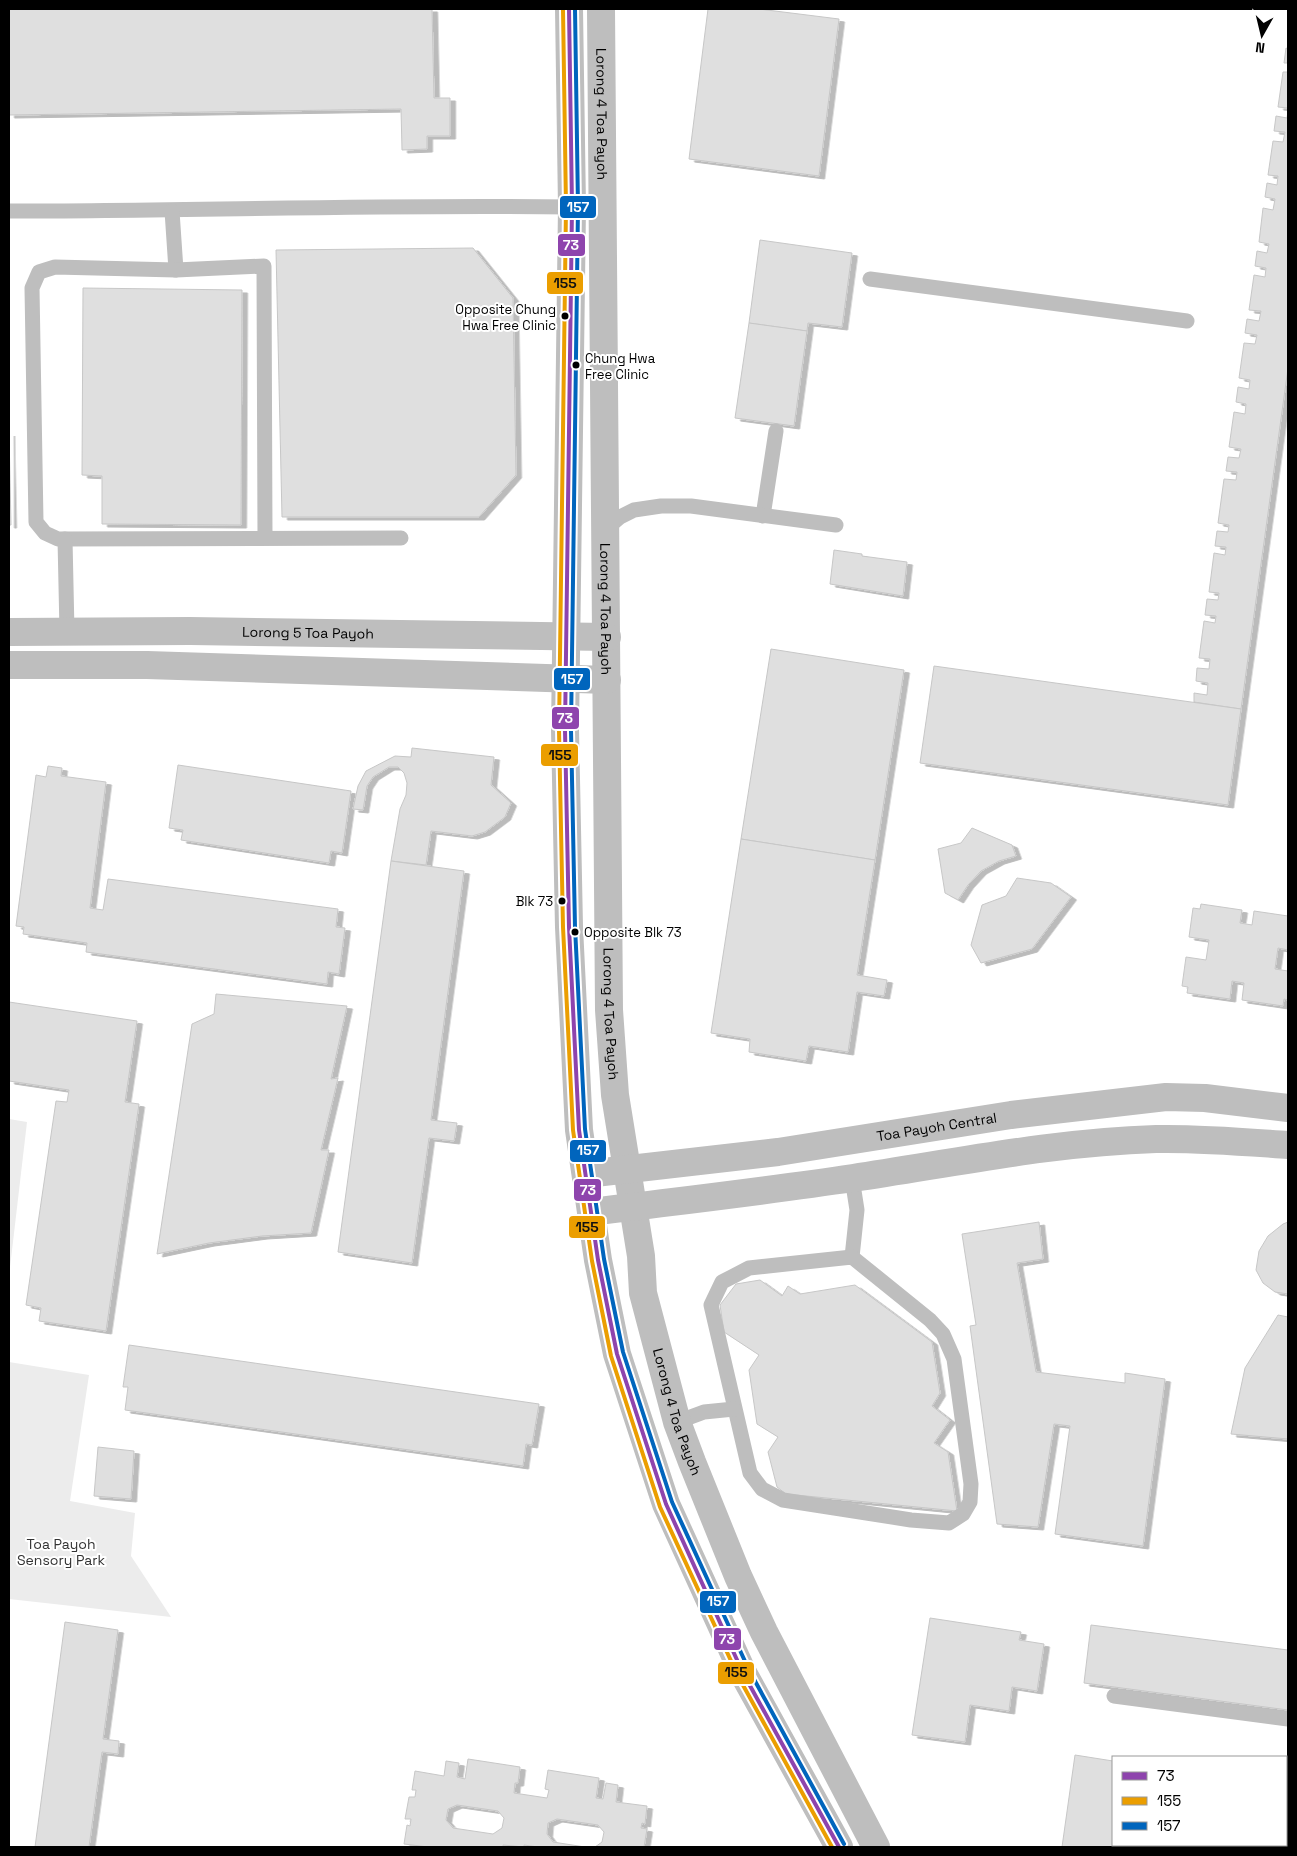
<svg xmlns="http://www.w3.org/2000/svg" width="1297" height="1856" font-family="'Space Grotesk',sans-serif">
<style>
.green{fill:#ececec}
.building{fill:#dfdfdf;stroke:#c7c7c7;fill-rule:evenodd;filter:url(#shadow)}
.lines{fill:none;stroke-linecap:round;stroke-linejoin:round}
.lane{stroke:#bebebe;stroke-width:15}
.street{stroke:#bebebe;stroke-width:28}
.bus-1-casing{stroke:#fff;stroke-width:8}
.bus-2-casing{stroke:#fff;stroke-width:8}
.bus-3-casing{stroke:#fff;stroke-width:8}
.bus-1{stroke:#8e44ad;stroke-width:4}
.bus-2{stroke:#eb9e00;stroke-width:4}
.bus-3{stroke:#0065bd;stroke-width:4}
.bus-dot{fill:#000;stroke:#fff;stroke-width:2}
.labels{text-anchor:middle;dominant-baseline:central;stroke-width:4;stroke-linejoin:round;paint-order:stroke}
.bus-label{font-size:13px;fill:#000;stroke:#fff;text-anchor:end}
.street-label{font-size:14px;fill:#000;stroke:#fff}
.park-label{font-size:14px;fill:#333;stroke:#fff}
.line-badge{stroke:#fff;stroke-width:2}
.badge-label{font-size:14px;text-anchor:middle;font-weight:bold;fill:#fff}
.pale-badge-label{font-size:14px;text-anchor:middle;font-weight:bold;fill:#111}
</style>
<defs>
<filter id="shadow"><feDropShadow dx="5.5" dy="3" stdDeviation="0" flood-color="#0004"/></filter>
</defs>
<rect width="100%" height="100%" fill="#fff"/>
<g class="green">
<path d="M 9,1119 L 27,1122 L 9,1276 Z"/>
<path d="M 9,1362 L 89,1375 L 70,1501 L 135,1513 L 131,1556 L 171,1617 L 9,1599 Z"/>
<path d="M 1288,1786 L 1288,1847 L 1283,1847 L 1282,1845 L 1286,1845 L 1286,1801 Z"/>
</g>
<g class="building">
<path d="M 9,9 L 432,9 L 434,98 L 450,98 L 450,136 L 427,136 L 427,149 L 402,150 L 401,109 L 9,115 Z"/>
<path d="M 708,9 L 759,9 L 839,19 L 819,176 L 689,159 Z"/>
<path d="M 1286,48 L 1288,49 L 1288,63 L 1284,63 Z"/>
<path d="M 1283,72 L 1288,72 L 1288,108 L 1278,107 Z"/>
<path d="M 1288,111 L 1288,368 L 1241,709 L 1194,702 L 1194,693 L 1207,695 L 1208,683 L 1196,681 L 1197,668 L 1209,669 L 1210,659 L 1199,658 L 1204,621 L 1215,623 L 1216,616 L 1205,615 L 1207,599 L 1218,600 L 1219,593 L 1209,592 L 1214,553 L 1225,555 L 1226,547 L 1215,546 L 1217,531 L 1228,532 L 1229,525 L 1218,523 L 1224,479 L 1236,480 L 1237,472 L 1226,471 L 1228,457 L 1239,458 L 1241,449 L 1229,447 L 1234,412 L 1245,414 L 1246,404 L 1236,402 L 1238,387 L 1249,389 L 1250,380 L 1239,378 L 1244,343 L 1255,344 L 1257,335 L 1245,333 L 1247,319 L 1259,321 L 1261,311 L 1249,310 L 1254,275 L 1265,277 L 1266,268 L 1255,266 L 1257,251 L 1267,253 L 1269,244 L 1259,242 L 1263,208 L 1273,210 L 1275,199 L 1265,197 L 1267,183 L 1277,185 L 1278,176 L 1268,175 L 1273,141 L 1283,142 L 1285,132 L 1274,131 L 1276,116 L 1287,118 Z"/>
<path d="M 760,240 L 852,253 L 842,327 L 808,323 L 807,331 L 749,323 Z"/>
<path d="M 473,248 L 513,298 L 516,475 L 479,517 L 282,517 L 276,250 Z"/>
<path d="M 83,288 L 242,290 L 241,525 L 102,524 L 102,476 L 82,475 Z"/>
<path d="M 749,323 L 807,331 L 794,426 L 735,418 Z"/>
<path d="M 9,433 L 11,525 L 9,525 Z"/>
<path d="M 834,550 L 862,554 L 862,556 L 907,562 L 903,596 L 830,584 Z"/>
<path d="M 771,649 L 904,670 L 875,860 L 741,839 Z"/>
<path d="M 934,666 L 1241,709 L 1228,805 L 920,763 Z"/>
<path d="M 412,748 L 494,757 L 491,785 L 511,803 L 505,817 L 485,832 L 472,836 L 431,831 L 426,865 L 391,861 L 400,809 L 406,795 L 407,783 L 404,773 L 398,767 L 389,767 L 373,777 L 367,786 L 363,810 L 353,809 L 358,786 L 366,771 L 395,756 L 411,757 Z"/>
<path d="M 178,765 L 351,791 L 342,853 L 331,851 L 329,863 L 181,840 L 183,830 L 169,828 Z"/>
<path d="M 48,766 L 62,768 L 61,776 L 106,782 L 90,908 L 103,910 L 108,879 L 338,909 L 336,927 L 345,928 L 339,974 L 328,972 L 327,984 L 86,952 L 87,943 L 23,934 L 24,927 L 16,926 L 36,775 L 46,777 Z"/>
<path d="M 972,828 L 1012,845 L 1016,856 L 999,861 L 981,871 L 968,885 L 958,900 L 945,893 L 938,849 L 961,843 Z"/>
<path d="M 741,839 L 875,860 L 857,975 L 887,980 L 884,996 L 857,992 L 848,1052 L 809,1046 L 806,1061 L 749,1052 L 750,1039 L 711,1033 Z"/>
<path d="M 391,861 L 464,871 L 431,1120 L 457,1123 L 454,1141 L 429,1138 L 412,1263 L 338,1252 Z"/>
<path d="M 1017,878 L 1051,883 L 1071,897 L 1032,949 L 981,963 L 971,945 L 982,905 L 1006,896 Z"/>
<path d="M 1201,904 L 1242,910 L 1240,923 L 1252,925 L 1254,911 L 1288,916 L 1288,950 L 1278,948 L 1275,969 L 1288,971 L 1288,1000 L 1284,999 L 1283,1006 L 1242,1000 L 1244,983 L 1232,981 L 1230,999 L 1187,993 L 1188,987 L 1182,986 L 1186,957 L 1206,960 L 1209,940 L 1189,937 L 1193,908 L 1200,909 Z"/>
<path d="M 216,994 L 347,1006 L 331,1079 L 338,1078 L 321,1150 L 329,1150 L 311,1233 L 262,1236 L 209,1243 L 157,1254 L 192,1024 L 214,1014 Z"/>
<path d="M 9,1002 L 137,1021 L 125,1102 L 139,1104 L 106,1331 L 39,1321 L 41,1308 L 26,1305 L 56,1101 L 67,1102 L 69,1090 L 9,1081 Z"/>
<path d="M 1039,1222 L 1043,1259 L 1017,1263 L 1036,1372 L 1125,1383 L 1125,1373 L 1165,1379 L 1143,1546 L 1055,1534 L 1070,1426 L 1054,1424 L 1038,1527 L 997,1524 L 970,1326 L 976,1325 L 962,1234 Z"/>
<path d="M 1288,1222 L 1288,1294 L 1275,1292 L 1263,1283 L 1256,1270 L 1259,1251 L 1268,1236 L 1283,1224 Z"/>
<path d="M 760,1280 L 782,1296 L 788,1286 L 800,1294 L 855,1285 L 932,1342 L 940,1393 L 932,1406 L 950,1420 L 934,1443 L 948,1452 L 957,1511 L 786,1494 L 777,1487 L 768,1452 L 778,1437 L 757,1424 L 749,1370 L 759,1355 L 724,1332 L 720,1305 L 736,1284 Z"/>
<path d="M 1278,1315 L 1288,1317 L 1288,1439 L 1231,1434 L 1245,1368 Z"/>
<path d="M 129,1345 L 539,1404 L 532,1445 L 526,1444 L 523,1466 L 125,1410 L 128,1387 L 123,1387 Z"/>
<path d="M 98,1447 L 134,1451 L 131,1499 L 94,1496 Z"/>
<path d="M 930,1618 L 1021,1632 L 1019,1640 L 1044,1644 L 1037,1691 L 1012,1687 L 1009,1711 L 970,1705 L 965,1742 L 912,1735 Z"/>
<path d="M 65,1622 L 118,1630 L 103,1739 L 119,1741 L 118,1754 L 102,1752 L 89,1847 L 35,1847 Z"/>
<path d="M 1091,1625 L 1288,1650 L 1288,1710 L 1084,1683 Z"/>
<path d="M 1075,1755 L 1113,1761 L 1113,1845 L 1176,1845 L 1176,1847 L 1062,1847 Z"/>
<path d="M 468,1759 L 520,1767 L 518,1783 L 515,1783 L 514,1793 L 547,1798 L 549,1790 L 545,1789 L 548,1770 L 599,1778 L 596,1798 L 603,1799 L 606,1783 L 618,1785 L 616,1802 L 647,1806 L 645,1824 L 642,1823 L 641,1828 L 647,1829 L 644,1847 L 595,1847 L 602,1842 L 604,1832 L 598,1825 L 557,1819 L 548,1823 L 547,1834 L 553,1842 L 585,1847 L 538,1847 L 524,1845 L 524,1847 L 503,1845 L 503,1847 L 428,1847 L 404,1844 L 407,1825 L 410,1826 L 411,1819 L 405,1819 L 409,1797 L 415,1797 L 416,1790 L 412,1790 L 415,1771 L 444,1776 L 446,1761 L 459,1763 L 457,1777 L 465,1779 ZM 457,1805 L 498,1811 L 504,1818 L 502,1828 L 493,1834 L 453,1828 L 446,1820 L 448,1809 Z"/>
</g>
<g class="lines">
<g class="lane">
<path d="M 9,211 C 196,211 384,204 572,207"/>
<path d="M 172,211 L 176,270"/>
<path d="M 870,279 L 1187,321"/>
<path d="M 763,516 L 776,431"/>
<path d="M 607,528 L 620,517 L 634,510 L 661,506 L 691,506 L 836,525"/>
<path d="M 265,538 L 264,266 L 176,270 L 55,267 L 39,272 L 32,288 L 36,522 L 45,533 L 58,539 L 401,538"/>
<path d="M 65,539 L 67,632"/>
<path d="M 852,1178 L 857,1210 L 852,1257"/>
<path d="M 852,1257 L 930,1320 L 943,1334 L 954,1359 L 971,1484 L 970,1502 L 963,1514 L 949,1523 L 911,1520 L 783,1500 L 762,1489 L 750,1473 L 711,1305 L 722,1282 L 749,1268 Z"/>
<path d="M 677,1422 L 704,1412 L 734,1409"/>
<path d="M 1114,1696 L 1288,1719"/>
</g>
<g class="street">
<path d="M 569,9 L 572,207 L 565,730 L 569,927 L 579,1130 L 598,1260 L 617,1354 L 666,1504 L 743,1673 L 839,1847"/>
<path id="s1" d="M 601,9 L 609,1010 L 615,1095 L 641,1256 L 643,1293 L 677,1422 L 692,1462 L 738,1576 L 764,1632 L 876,1847"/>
<path id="s2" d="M 9,632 L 190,631 L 607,637"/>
<path d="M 9,665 L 147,665 L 607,680"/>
<path id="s3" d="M 586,1174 L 778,1152 L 1011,1115 L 1166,1097 L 1205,1098 L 1288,1108"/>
<path d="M 591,1212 C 678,1201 766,1191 853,1178 C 954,1163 1054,1142 1156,1139 C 1200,1138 1245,1142 1288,1145"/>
</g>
<g class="bus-1-casing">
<path id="bus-1" d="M 569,9 L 572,207 L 565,730 L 569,927 L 579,1130 L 598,1260 L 617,1354 L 666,1504 L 743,1673 L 839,1847"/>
</g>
<g class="bus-2-casing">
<path id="bus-2" d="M 563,9 L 566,207 L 559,730 L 563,927 L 573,1130 L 592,1261 L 611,1356 L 660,1507 L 738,1676 L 832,1847"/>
</g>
<g class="bus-3-casing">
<path id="bus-3" d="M 575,9 L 578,207 L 571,730 L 575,927 L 585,1129 L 604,1259 L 623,1352 L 672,1502 L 749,1670 L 844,1844"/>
</g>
<use href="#bus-1" class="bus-1"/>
<use href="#bus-2" class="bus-2"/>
<use href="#bus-3" class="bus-3"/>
</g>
<g class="bus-dot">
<circle cx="565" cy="316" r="4.5"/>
<circle cx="576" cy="365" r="4.5"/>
<circle cx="562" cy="901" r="4.5"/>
<circle cx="575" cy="932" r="4.5"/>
</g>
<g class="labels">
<g class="bus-label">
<text x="556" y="309">Opposite Chung<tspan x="556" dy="16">Hwa Free Clinic</tspan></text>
<text x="585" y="358" text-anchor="start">Chung Hwa<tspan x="585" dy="16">Free Clinic</tspan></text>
<text x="553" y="901">Blk 73</text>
<text x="584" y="932" text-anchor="start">Opposite Blk 73</text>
</g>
<g class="street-label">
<text stroke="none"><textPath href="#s1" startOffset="105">Lorong 4 Toa Payoh</textPath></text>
<text stroke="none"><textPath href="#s1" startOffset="600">Lorong 4 Toa Payoh</textPath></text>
<text stroke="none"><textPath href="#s2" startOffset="299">Lorong 5 Toa Payoh</textPath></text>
<text stroke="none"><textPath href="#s1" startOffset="1005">Lorong 4 Toa Payoh</textPath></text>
<text stroke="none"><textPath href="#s3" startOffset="354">Toa Payoh Central</textPath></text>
<text stroke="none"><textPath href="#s1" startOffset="1410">Lorong 4 Toa Payoh</textPath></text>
</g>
<g class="park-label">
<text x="61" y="1544">Toa Payoh<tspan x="61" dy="16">Sensory Park</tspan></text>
</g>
</g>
<g class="line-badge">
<rect x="559" y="195" width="38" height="24" rx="5" fill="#0065bd"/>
<rect x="557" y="233" width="29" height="24" rx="5" fill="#8e44ad"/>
<rect x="546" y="271" width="38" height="24" rx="5" fill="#eb9e00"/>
<rect x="553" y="667" width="38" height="24" rx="5" fill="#0065bd"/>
<rect x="551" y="706" width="29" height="24" rx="5" fill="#8e44ad"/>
<rect x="540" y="743" width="39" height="24" rx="5" fill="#eb9e00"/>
<rect x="569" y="1139" width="38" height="24" rx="5" fill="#0065bd"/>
<rect x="573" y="1178" width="29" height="24" rx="5" fill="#8e44ad"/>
<rect x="568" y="1215" width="38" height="24" rx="5" fill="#eb9e00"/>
<rect x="699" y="1590" width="38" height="24" rx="5" fill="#0065bd"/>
<rect x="713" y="1627" width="29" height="24" rx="5" fill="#8e44ad"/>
<rect x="717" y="1661" width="38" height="24" rx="5" fill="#eb9e00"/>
</g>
<g class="badge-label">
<text x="578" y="212">157</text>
<text x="571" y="250">73</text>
<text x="572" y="684">157</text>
<text x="565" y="723">73</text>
<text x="588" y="1155">157</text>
<text x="588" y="1195">73</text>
<text x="718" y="1606">157</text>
<text x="727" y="1644">73</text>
</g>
<g class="pale-badge-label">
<text x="565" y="288">155</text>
<text x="560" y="760">155</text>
<text x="587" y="1232">155</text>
<text x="736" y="1677">155</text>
</g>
<rect width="1297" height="1856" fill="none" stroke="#000000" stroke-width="20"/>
<rect x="1112" y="1756" width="175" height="90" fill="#ffffff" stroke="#999999"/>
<rect x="1122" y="1772" width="25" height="8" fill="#8e44ad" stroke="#999999"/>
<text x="1157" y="1781" font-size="15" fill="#000000">73</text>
<rect x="1122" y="1797" width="25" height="8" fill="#eb9e00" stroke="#999999"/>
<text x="1157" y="1806" font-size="15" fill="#000000">155</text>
<rect x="1122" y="1822" width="25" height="8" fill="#0065bd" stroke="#999999"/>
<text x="1157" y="1831" font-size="15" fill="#000000">157</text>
<g transform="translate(1262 35) rotate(188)" stroke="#ffffff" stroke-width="4" paint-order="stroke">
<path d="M0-4L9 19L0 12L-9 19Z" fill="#000000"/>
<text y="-8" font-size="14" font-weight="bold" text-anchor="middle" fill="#000000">N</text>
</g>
</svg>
